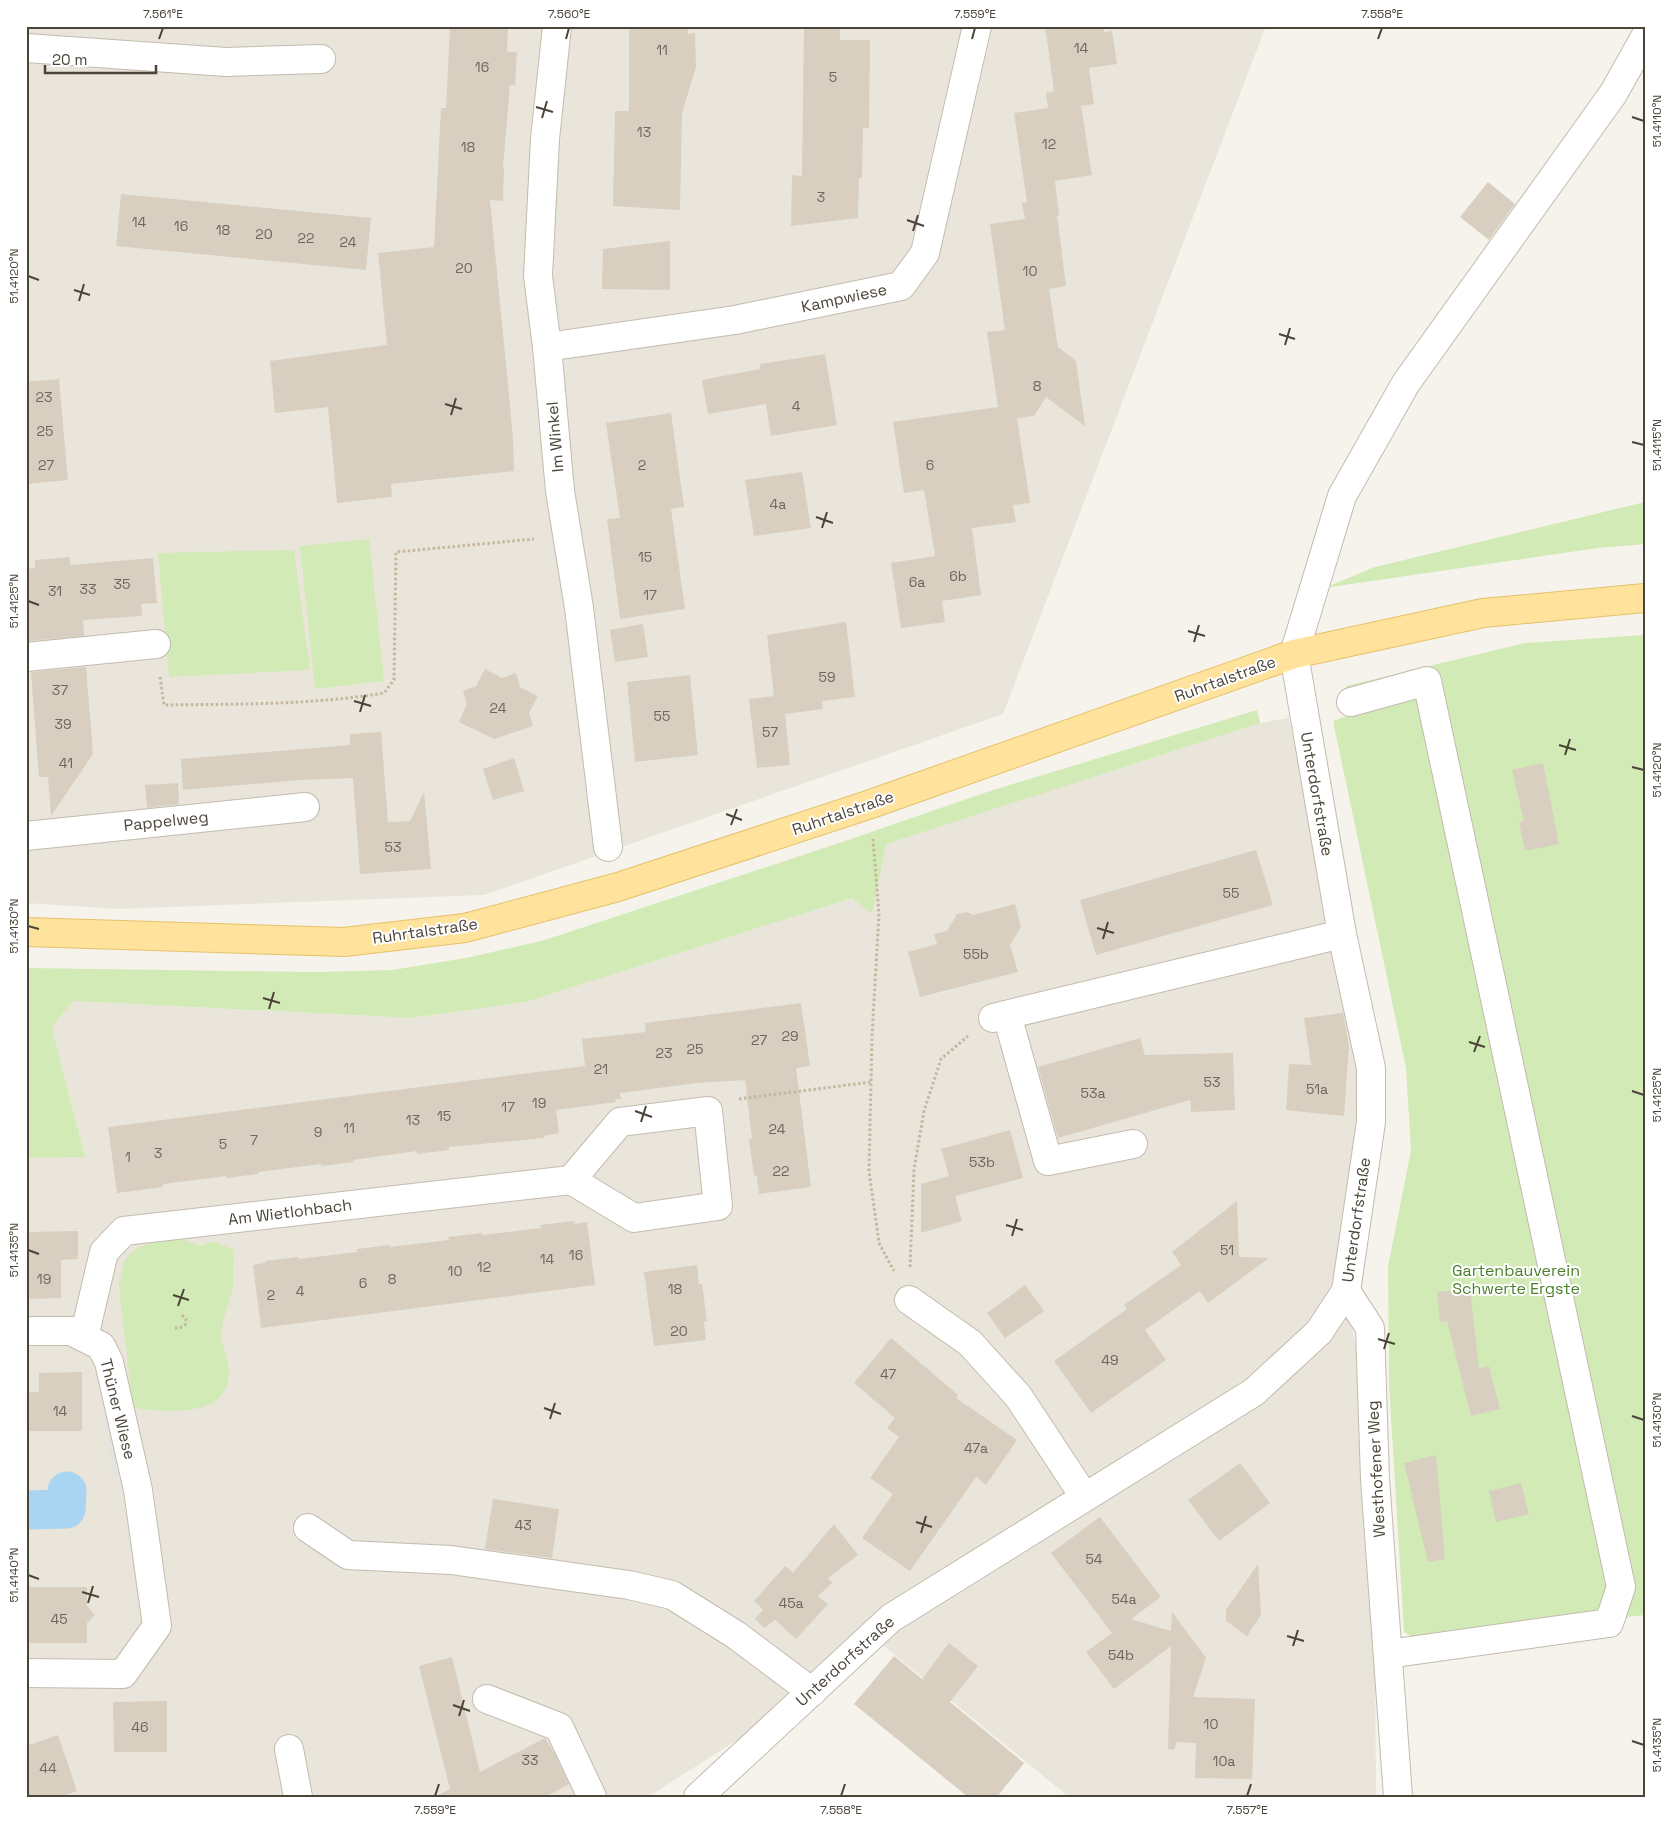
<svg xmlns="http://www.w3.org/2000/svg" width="1671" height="1823" font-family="'Space Grotesk',sans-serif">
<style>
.residential{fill:#eae5da}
.green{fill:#d2eab5}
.parking{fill:#e5e3e0}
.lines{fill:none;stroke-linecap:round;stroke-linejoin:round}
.canal{stroke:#a9d4f2;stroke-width:39}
.building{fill:#d8cfc1}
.minor-casing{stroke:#c2bbae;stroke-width:30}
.major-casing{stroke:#e6c16a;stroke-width:30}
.path{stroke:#c4b79f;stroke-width:3;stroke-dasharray:2.5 2.5;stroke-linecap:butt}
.minor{stroke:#fff;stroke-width:28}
.major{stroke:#ffe39c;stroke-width:28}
.ticks{fill:none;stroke:#4b4439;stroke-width:2}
.labels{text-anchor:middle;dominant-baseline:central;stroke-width:4;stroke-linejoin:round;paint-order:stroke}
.number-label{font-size:14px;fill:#6e675b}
.street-label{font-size:16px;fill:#4b4439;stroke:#fff}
.park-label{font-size:16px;fill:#4a7f2a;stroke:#fff}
.neatline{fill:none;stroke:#4b4439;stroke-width:2}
.ticks-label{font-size:12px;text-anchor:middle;fill:#4b4439}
</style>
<rect width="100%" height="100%" fill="#f6f3ec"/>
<g class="residential">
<path d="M 26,26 L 1266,26 L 1003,714 L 484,895 L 117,909 L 26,903 Z"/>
<path d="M 1289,718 L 1357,1061 L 1355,1158 L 1338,1256 L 1359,1363 L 1375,1657 L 1376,1797 L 1069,1797 L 884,1646 L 648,1797 L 26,1797 L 26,1158 L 85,1157 L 52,1027 L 73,1001 L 411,1018 L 526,1002 L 852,898 L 885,844 L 1260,723 Z"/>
</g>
<g class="green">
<path d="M 1645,502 L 1645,544 L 1598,548 L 1324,588 L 1375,567 Z"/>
<path d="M 369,539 L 384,681 L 315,689 L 300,546 Z"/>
<path d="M 294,550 L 310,670 L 169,677 L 158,553 Z"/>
<path d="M 1645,635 L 1645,1615 L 1421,1642 L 1404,1632 L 1389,1384 L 1388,1267 L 1411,1150 L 1406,1068 L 1333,721 L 1355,713 L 1346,686 L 1525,643 Z"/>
<path d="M 1257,710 L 1260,723 L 886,844 L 872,914 L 852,898 L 526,1002 L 411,1018 L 73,1001 L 52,1027 L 85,1157 L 26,1158 L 26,968 L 317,972 L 392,970 L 466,958 L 545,940 L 848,840 L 990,791 Z"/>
<path d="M 170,1238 L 183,1240 L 202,1246 L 213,1241 L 234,1250 C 233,1262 234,1274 233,1285 C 231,1301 222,1317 221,1334 C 221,1346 229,1358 229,1371 C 230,1420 165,1412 133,1408 L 119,1287 L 123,1265 L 126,1258 L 136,1249 L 155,1241 Z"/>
</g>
<path class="parking" d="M 118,1424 L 124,1477 L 112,1478 L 106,1425 Z"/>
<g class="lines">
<path class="canal" d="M 26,1510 L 66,1509 L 67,1491"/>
</g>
<g class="building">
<path d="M 450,26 L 508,26 L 507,52 L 517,52 L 515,85 L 510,85 L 503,167 L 504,167 L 503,201 L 490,200 L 513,437 L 514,471 L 391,484 L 392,497 L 337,503 L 328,407 L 275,413 L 270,361 L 387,345 L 378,253 L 434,247 L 441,108 L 446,108 Z"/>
<path d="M 629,26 L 688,26 L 688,34 L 695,33 L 696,67 L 682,113 L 680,210 L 613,206 L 615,111 L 629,111 Z"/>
<path d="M 804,26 L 840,26 L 840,40 L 870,40 L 869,128 L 863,128 L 862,178 L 859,178 L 858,218 L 791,226 L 792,175 L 802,176 Z"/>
<path d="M 1045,26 L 1103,26 L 1104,32 L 1112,31 L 1117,64 L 1089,68 L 1094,104 L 1081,106 L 1092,175 L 1055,181 L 1059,216 L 1057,216 L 1066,286 L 1049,289 L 1058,347 L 1076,361 L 1085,426 L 1046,397 L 1034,416 L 1017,418 L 1030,503 L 1013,505 L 1016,522 L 972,528 L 981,595 L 942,601 L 945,622 L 901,628 L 891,563 L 935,556 L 924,490 L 904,493 L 893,422 L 998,407 L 987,332 L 1005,330 L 990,224 L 1025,219 L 1022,203 L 1027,202 L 1014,113 L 1048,108 L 1046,93 L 1054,91 Z"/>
<path d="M 1488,182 L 1515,204 L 1489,240 L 1460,217 Z"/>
<path d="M 121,194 L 371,218 L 366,270 L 116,246 Z"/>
<path d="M 670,241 L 670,290 L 602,289 L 603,249 Z"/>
<path d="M 825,354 L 837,425 L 771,436 L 766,404 L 708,414 L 702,380 L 760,369 L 760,364 Z"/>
<path d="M 59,379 L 68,480 L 26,484 L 26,382 Z"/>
<path d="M 671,413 L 684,507 L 671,509 L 685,609 L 620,619 L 607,519 L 620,518 L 606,423 Z"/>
<path d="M 802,472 L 811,528 L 754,536 L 745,480 Z"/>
<path d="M 70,557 L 70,565 L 153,558 L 157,603 L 141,604 L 142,616 L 83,620 L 84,636 L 28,641 L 26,569 L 35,568 L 35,560 Z"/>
<path d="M 846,622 L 855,697 L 822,701 L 823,709 L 785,714 L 790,765 L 757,768 L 749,699 L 774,696 L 767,635 Z"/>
<path d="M 643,624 L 648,657 L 615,662 L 610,630 Z"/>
<path d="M 86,667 L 93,754 L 51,816 L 48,777 L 39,777 L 31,672 Z"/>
<path d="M 485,669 L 502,678 L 516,673 L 520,687 L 538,696 L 529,713 L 533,726 L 494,739 L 459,722 L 467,704 L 463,691 L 476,686 Z"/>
<path d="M 690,675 L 698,755 L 635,762 L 627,682 Z"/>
<path d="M 381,732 L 388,822 L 410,821 L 424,792 L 431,869 L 360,874 L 353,778 L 300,780 L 183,790 L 181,759 L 350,745 L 350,734 Z"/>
<path d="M 514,758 L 524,791 L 493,800 L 483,769 Z"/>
<path d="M 1543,763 L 1559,844 L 1525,851 L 1519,822 L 1524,821 L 1512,770 Z"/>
<path d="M 178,783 L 179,804 L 147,808 L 145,785 Z"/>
<path d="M 1256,850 L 1273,905 L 1096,955 L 1080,900 Z"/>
<path d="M 1015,904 L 1021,927 L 1010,945 L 1018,972 L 920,997 L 908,952 L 937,944 L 934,934 L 947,931 L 957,914 L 967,912 L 973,915 Z"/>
<path d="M 801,1003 L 810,1066 L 796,1068 L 811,1187 L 759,1194 L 757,1176 L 754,1176 L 749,1139 L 752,1138 L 745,1080 L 697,1083 L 620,1093 L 621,1099 L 615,1099 L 616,1102 L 556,1110 L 559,1133 L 544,1136 L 544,1138 L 449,1147 L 449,1150 L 417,1154 L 417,1151 L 353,1160 L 354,1162 L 322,1166 L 321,1164 L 258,1172 L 258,1174 L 226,1178 L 226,1176 L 163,1184 L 163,1187 L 117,1193 L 108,1127 L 585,1066 L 582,1039 L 646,1032 L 645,1023 Z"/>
<path d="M 1343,1013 L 1349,1046 L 1344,1116 L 1286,1110 L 1289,1064 L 1311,1065 L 1304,1018 Z"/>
<path d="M 1140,1038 L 1145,1055 L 1233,1053 L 1235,1110 L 1191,1112 L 1190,1100 L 1058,1138 L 1038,1067 Z"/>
<path d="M 1010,1130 L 1023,1178 L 955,1196 L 962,1221 L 921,1233 L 921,1184 L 949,1176 L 941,1149 Z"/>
<path d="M 1237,1201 L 1239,1257 L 1269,1258 L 1208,1303 L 1200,1291 L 1145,1330 L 1166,1360 L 1091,1413 L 1054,1361 L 1127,1309 L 1124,1305 L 1181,1265 L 1172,1252 Z"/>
<path d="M 574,1221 L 574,1224 L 587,1222 L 595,1285 L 261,1328 L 253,1265 L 265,1263 L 265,1261 L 298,1257 L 299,1259 L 357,1252 L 357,1249 L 390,1245 L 390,1247 L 449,1240 L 448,1237 L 482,1233 L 482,1235 L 541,1228 L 540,1225 Z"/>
<path d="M 78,1231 L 78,1259 L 61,1260 L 61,1298 L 26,1299 L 26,1232 Z"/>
<path d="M 697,1265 L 699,1284 L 702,1284 L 707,1321 L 704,1322 L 706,1340 L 654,1346 L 644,1272 Z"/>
<path d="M 1025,1285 L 1044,1311 L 1005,1338 L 987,1313 Z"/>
<path d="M 1470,1289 L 1479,1368 L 1489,1366 L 1500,1409 L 1471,1416 L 1447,1321 L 1440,1322 L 1437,1292 Z"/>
<path d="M 891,1338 L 958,1395 L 956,1398 L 1017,1440 L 986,1485 L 976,1477 L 910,1571 L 862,1538 L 893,1494 L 870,1478 L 899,1437 L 887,1428 L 895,1418 L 854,1383 Z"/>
<path d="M 82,1372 L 82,1431 L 26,1431 L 26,1392 L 39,1392 L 39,1373 Z"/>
<path d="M 1436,1455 L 1445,1559 L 1428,1562 L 1404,1463 Z"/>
<path d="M 1240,1463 L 1270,1503 L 1219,1541 L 1188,1500 Z"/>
<path d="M 1521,1483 L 1529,1514 L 1496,1522 L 1489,1491 Z"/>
<path d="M 493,1499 L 559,1509 L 552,1558 L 485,1549 Z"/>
<path d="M 1100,1517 L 1161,1597 L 1131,1619 L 1171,1631 L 1172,1612 L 1206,1658 L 1193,1697 L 1255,1699 L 1252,1779 L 1195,1778 L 1196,1743 L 1177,1742 L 1174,1750 L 1168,1749 L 1171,1646 L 1114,1689 L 1086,1652 L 1112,1633 L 1051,1553 Z"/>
<path d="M 834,1524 L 858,1555 L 828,1578 L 832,1583 L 818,1596 L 828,1604 L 796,1639 L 775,1620 L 764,1628 L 755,1619 L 763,1610 L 754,1601 L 785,1566 L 793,1573 Z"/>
<path d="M 1258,1564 L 1261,1615 L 1247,1636 L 1226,1621 L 1226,1610 Z"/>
<path d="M 26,1587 L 87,1587 L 87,1606 L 95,1615 L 87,1623 L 87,1643 L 26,1643 Z"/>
<path d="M 949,1643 L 978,1666 L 950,1702 L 1024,1763 L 997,1797 L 968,1797 L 854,1704 L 894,1656 L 922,1679 Z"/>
<path d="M 452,1657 L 480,1772 L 545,1738 L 555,1754 L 569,1784 L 545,1797 L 435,1797 L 450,1789 L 419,1666 Z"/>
<path d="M 167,1701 L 167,1752 L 114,1752 L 113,1702 Z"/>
<path d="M 58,1735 L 77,1791 L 60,1797 L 26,1797 L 26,1746 Z"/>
</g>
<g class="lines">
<g class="minor-casing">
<g id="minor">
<path d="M 557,26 L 545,139 L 538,276 L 547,347 L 560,491 L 579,608 L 608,847"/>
<path d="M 26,48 L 226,62 L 321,59"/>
<path d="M 547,347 L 735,320 L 901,286 L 925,253 L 977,26"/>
<path d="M 26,657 L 156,644"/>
<path d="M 1351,702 L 1427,681 L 1621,1587 L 1609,1623 L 1388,1654"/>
<path d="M 26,836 L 305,807"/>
<path d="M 1007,1015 L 1048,1161 L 1133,1144"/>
<path d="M 993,1018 L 1342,934"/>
<path d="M 1346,1291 L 1370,1328 L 1375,1479 L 1398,1797"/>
<path d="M 909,1300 L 970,1343 L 1018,1396 L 1084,1496"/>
<path d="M 26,1331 L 71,1331 L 101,1346 L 109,1362 L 138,1490 L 157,1626 L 123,1674 L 26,1673"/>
<path d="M 84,1337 L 104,1252 L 124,1231 L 571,1180 L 634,1218 L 718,1206 L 708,1111 L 620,1122 L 571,1180"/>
<path d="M 308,1528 L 348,1555 L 451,1560 L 629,1585 L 672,1595 L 736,1635 L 812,1692"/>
<path d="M 487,1699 L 559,1727 L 592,1797"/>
<path d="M 289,1749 L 298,1797"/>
<path d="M 698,1797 L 891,1618 L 1254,1392 L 1319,1332 L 1346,1291 L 1371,1122 L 1371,1068 L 1342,934 L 1294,654 L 1342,496 L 1406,383 L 1613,94 L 1645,37"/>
</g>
</g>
<g class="major-casing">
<path id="major" d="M 26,932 L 344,942 L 465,928 L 618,887 L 868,805 L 1294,654 L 1483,613 L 1645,598"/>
</g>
<g class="path">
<path d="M 160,677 L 164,705 C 238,704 311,705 384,693 L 394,680 L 396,552 L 534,539"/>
<path d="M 873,839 L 879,914 L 872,1036 L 869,1171 L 879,1243 L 894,1271"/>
<path d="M 739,1099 L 871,1082"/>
<path d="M 910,1267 L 914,1169 L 924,1111 L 941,1059 L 968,1036"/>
<path d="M 175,1328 L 180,1328 L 185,1325 L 186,1319 L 182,1315"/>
</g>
<use href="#minor" class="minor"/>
<use href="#major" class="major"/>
</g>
<path class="ticks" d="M 159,39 L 163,28M 566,39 L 569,28M 972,39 L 975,28M 1378,39 L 1382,28M 536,107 L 553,112M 1632,117 L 1644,121M 542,118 L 547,101M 907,220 L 924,226M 913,231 L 918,215M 28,276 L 39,280M 74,290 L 90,295M 79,301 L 84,284M 1279,334 L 1295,339M 1285,345 L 1290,328M 445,404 L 462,409M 451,415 L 456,398M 1632,442 L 1644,445M 816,517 L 833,523M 822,528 L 827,512M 28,601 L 39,605M 1188,631 L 1205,636M 1194,642 L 1199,625M 354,701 L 371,706M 360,712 L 365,695M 1559,745 L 1576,750M 1565,755 L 1570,739M 1632,767 L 1644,770M 726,814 L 742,820M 731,825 L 737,809M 28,926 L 39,929M 1097,928 L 1114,933M 1103,939 L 1108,922M 263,998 L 280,1003M 269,1009 L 274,992M 1469,1042 L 1485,1047M 1474,1052 L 1480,1036M 1632,1091 L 1644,1095M 635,1111 L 652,1117M 641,1122 L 646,1106M 1006,1225 L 1023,1230M 1012,1236 L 1017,1219M 28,1250 L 39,1254M 173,1295 L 189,1300M 178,1306 L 184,1289M 1378,1339 L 1395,1344M 1384,1349 L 1389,1333M 544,1408 L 561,1414M 1632,1416 L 1644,1420M 550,1419 L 555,1403M 916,1522 L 932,1527M 921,1533 L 926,1516M 28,1575 L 39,1579M 82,1592 L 99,1597M 88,1603 L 93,1586M 1287,1636 L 1304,1641M 1293,1646 L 1298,1630M 453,1705 L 470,1711M 459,1716 L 464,1700M 1632,1741 L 1644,1745M 435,1796 L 439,1784M 841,1796 L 845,1784M 1247,1796 L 1251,1784"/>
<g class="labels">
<g class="number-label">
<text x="1081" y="48">14</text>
<text x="662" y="50">11</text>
<text x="482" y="67">16</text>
<text x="833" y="77">5</text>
<text x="644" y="132">13</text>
<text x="1049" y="144">12</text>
<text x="468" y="147">18</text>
<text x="821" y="197">3</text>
<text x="139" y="222">14</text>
<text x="181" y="226">16</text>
<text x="223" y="230">18</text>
<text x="264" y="234">20</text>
<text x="306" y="238">22</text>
<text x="348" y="242">24</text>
<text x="464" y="268">20</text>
<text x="1030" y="271">10</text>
<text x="1037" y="386">8</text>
<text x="44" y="397">23</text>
<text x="796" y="406">4</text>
<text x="45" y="431">25</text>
<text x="46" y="465">27</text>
<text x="642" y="465">2</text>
<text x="930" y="465">6</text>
<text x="778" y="504">4a</text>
<text x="645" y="557">15</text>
<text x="958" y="576">6b</text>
<text x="917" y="582">6a</text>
<text x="122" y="584">35</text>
<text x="88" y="589">33</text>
<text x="55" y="591">31</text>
<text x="650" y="595">17</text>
<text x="827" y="677">59</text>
<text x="60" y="690">37</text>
<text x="498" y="708">24</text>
<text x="662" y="716">55</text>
<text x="63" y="724">39</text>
<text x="770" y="732">57</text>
<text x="66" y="763">41</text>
<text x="393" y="847">53</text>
<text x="1231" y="893">55</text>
<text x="976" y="954">55b</text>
<text x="790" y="1036">29</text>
<text x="759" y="1040">27</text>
<text x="695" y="1049">25</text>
<text x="664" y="1053">23</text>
<text x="601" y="1069">21</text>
<text x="1212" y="1082">53</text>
<text x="1317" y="1089">51a</text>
<text x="1093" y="1093">53a</text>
<text x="539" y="1103">19</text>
<text x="508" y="1107">17</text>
<text x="444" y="1116">15</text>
<text x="413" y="1120">13</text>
<text x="349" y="1128">11</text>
<text x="777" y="1129">24</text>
<text x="318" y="1132">9</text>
<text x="254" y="1140">7</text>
<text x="223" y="1144">5</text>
<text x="158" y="1153">3</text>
<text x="128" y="1157">1</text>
<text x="982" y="1162">53b</text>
<text x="781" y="1171">22</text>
<text x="1227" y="1250">51</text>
<text x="576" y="1255">16</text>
<text x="547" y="1259">14</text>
<text x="484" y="1267">12</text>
<text x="455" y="1271">10</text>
<text x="44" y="1279">19</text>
<text x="392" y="1279">8</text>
<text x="363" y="1283">6</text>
<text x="675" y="1289">18</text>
<text x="300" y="1291">4</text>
<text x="271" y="1295">2</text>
<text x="679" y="1331">20</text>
<text x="1110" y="1360">49</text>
<text x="888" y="1374">47</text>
<text x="60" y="1411">14</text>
<text x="976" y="1448">47a</text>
<text x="523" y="1525">43</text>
<text x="1094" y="1559">54</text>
<text x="1124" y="1599">54a</text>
<text x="791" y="1603">45a</text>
<text x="59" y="1619">45</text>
<text x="1121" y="1655">54b</text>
<text x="1211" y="1724">10</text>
<text x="140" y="1727">46</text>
<text x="530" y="1760">33</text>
<text x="1224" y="1761">10a</text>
<text x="48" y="1768">44</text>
</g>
<g class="street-label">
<text transform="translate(844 298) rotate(-12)">Kampwiese</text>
<text transform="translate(555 437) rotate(-95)">Im Winkel</text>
<text transform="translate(1225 679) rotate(-20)">Ruhrtalstraße</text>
<text transform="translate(1317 794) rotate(80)">Unterdorfstraße</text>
<text transform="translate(843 813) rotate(-19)">Ruhrtalstraße</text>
<text transform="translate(166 821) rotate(-6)">Pappelweg</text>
<text transform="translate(425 931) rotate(-8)">Ruhrtalstraße</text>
<text transform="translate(290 1212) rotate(-7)">Am Wietlohbach</text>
<text transform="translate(1356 1220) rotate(-82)">Unterdorfstraße</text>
<text transform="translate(118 1409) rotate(76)">Thüner Wiese</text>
<text transform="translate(1376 1469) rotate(-93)">Westhofener Weg</text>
<text transform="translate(845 1661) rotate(-42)">Unterdorfstraße</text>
</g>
<g class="park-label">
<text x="1516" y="1270">Gartenbauverein<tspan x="1516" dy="18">Schwerte Ergste</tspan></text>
</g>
</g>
<rect width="1671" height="1823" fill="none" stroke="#ffffff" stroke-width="55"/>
<path d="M45 65v8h111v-8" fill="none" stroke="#4b4439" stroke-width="2.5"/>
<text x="52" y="65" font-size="15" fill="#4b4439" stroke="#ffffff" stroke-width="4" paint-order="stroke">20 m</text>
<rect x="28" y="28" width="1616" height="1768" class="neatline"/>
<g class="ticks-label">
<text x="163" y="18">7.561°E</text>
<text x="569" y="18">7.560°E</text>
<text x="975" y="18">7.559°E</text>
<text x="1382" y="18">7.558°E</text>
<text transform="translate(1657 121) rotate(-90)" y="4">51.4110°N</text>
<text transform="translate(14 276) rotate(-90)" y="4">51.4120°N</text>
<text transform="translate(1657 445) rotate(-90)" y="4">51.4115°N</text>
<text transform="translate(14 601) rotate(-90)" y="4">51.4125°N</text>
<text transform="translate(1657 770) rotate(-90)" y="4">51.4120°N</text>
<text transform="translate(14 926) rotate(-90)" y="4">51.4130°N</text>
<text transform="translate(1657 1095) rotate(-90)" y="4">51.4125°N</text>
<text transform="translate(14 1250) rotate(-90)" y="4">51.4135°N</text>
<text transform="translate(1657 1420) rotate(-90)" y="4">51.4130°N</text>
<text transform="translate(14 1575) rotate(-90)" y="4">51.4140°N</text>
<text transform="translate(1657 1745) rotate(-90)" y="4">51.4135°N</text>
<text x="435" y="1814">7.559°E</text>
<text x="841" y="1814">7.558°E</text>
<text x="1247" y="1814">7.557°E</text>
</g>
</svg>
